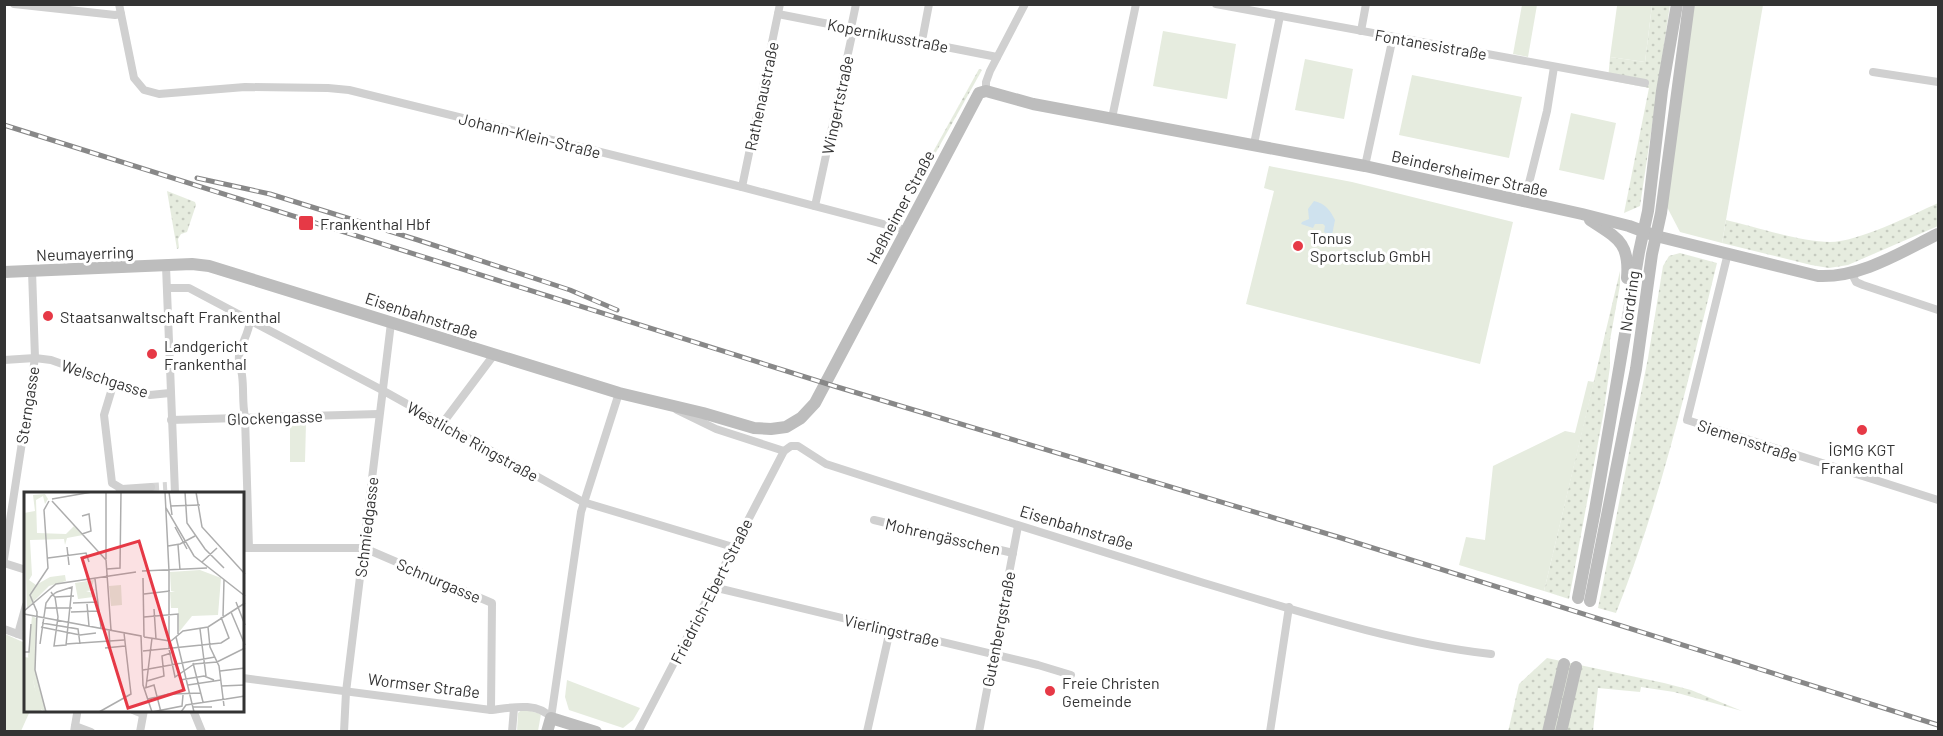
<svg xmlns="http://www.w3.org/2000/svg" width="1943" height="736" font-family="Barlow,sans-serif">
<style>
.grass{fill:url(#grass-dots)}
.green{fill:#e6ecdf}
.water{fill:#cfe2ee}
.lines{fill:none;stroke-linecap:round;stroke-linejoin:round}
.street-tunnel{stroke:#d6d6d6;stroke-width:8;stroke-dasharray:8 4;stroke-linecap:butt}
.street{stroke:#d0d0d0;stroke-width:8}
.secondary{stroke:#bdbdbd;stroke-width:12}
.rail-casing{stroke:#888;stroke-width:5}
.rail{stroke:#fff;stroke-width:3;stroke-dasharray:9;stroke-linecap:butt}
.poi-dot{fill:#e63946;stroke:#fff;stroke-width:2}
.labels{text-anchor:middle;dominant-baseline:central;stroke-width:6;stroke-linejoin:round;paint-order:stroke}
.street-label{font-size:16px;fill:#333;stroke:#fff}
.poi-label{font-size:16px;fill:#333;stroke:#fff;text-anchor:start}
.inset-road{fill:none;stroke:#adadad;stroke-width:1.5}
.view{fill:#e63946;fill-opacity:0.15;stroke:#e63946;stroke-width:3}
.inset-edge{fill:none;stroke:#333;stroke-width:3}
</style>
<defs>
<pattern id="grass-dots" width="8" height="8" patternUnits="userSpaceOnUse" patternTransform="scale(1.5)"><rect width="8" height="8" fill="#e6ecdf"/><path d="M2 2h.1M6 6h.1" fill="none" stroke="#c6cbc0" stroke-width="1.8" stroke-linecap="round"/></pattern>
</defs>
<rect width="100%" height="100%" fill="#fff"/>
<g class="grass">
<path d="M 1652,5 L 1670,5 L 1640,206 L 1624,213 L 1649,88 L 1608,80 L 1610,57 L 1645,62 Z"/>
<path d="M 979,69 L 982,70 L 935,154 L 933,152 Z"/>
<path d="M 167,191 L 195,202 L 196,205 L 187,232 L 181,234 L 178,239 L 179,248 L 177,249 Z"/>
<path d="M 1938,203 L 1938,226 L 1848,265 L 1829,268 L 1811,265 L 1722,243 L 1726,220 C 1756,227 1801,242 1830,242 C 1858,242 1912,215 1938,203 Z"/>
<path d="M 1680,253 L 1717,263 C 1688,381 1661,500 1616,613 L 1598,608 L 1648,358 L 1663,266 L 1669,256 Z"/>
<path d="M 1620,271 L 1620,285 L 1610,340 L 1610,367 L 1603,416 L 1569,599 L 1544,591 Z"/>
<path d="M 1547,658 L 1664,683 L 1691,690 L 1742,711 L 1674,692 L 1641,687 L 1640,692 L 1598,688 L 1593,731 L 1508,732 L 1519,684 Z"/>
</g>
<g class="green">
<path d="M 1522,5 L 1537,5 L 1528,57 L 1513,54 Z"/>
<path d="M 1609,5 L 1652,5 L 1645,62 L 1610,57 L 1617,6 Z"/>
<path d="M 1694,5 L 1763,5 L 1722,243 L 1680,232 L 1667,207 Z"/>
<path d="M 1163,31 L 1236,44 L 1227,99 L 1153,86 Z"/>
<path d="M 1305,59 L 1353,69 L 1344,119 L 1295,110 Z"/>
<path d="M 1412,75 L 1522,97 L 1509,158 L 1399,135 Z"/>
<path d="M 1571,113 L 1616,123 L 1604,180 L 1559,170 Z"/>
<path d="M 1269,166 L 1352,182 L 1513,222 L 1480,364 L 1246,304 L 1274,191 L 1264,188 Z"/>
<path d="M 1588,381 L 1594,382 L 1544,591 L 1459,565 L 1466,537 L 1485,540 L 1493,466 L 1565,431 L 1575,433 Z"/>
<path d="M 290,423 L 306,423 L 305,462 L 290,462 Z"/>
<path d="M 5,634 L 25,643 L 26,710 L 30,711 L 21,731 L 5,731 Z"/>
<path d="M 567,680 L 640,708 L 633,720 L 623,728 L 569,710 L 565,697 Z"/>
<path d="M 523,709 L 541,714 L 538,731 L 517,732 L 518,713 Z"/>
</g>
<path class="water" d="M 1314,201 C 1326,204 1330,210 1335,220 L 1332,235 L 1324,232 L 1325,226 L 1323,224 L 1315,224 L 1313,228 L 1301,224 L 1302,222 L 1309,219 L 1308,209 Z"/>
<g class="lines">
<path class="street-tunnel" d="M 151,487 L 167,486"/>
<g class="street">
<path d="M 14,4 L 115,15 L 121,14"/>
<path d="M 119,4 L 134,78 L 144,90 L 159,94 L 245,87 L 328,88 L 349,90 L 742,187 L 906,230"/>
<path d="M 1216,4 L 1645,83"/>
<path d="M 778,14 L 997,57"/>
<path d="M 1361,31 L 1366,4"/>
<path d="M 922,41 L 929,4"/>
<path d="M 1873,72 L 1938,82"/>
<path d="M 986,91 L 986,82 L 990,71 L 1025,4"/>
<path d="M 1112,118 L 1136,4"/>
<path d="M 1254,144 L 1280,16"/>
<path d="M 1365,166 L 1393,37"/>
<path d="M 742,187 L 780,4"/>
<path d="M 1524,203 L 1547,111 L 1554,67"/>
<path d="M 815,206 L 852,35 L 851,28 L 856,4"/>
<path d="M 1728,253 L 1687,420 L 1938,500"/>
<path d="M 166,266 L 175,493"/>
<path d="M 1851,272 L 1856,282 L 1863,285 L 1938,310"/>
<path d="M 167,288 L 189,288 L 382,390 L 583,502 L 733,547"/>
<path d="M 4,360 L 35,358 L 51,360 L 150,395 L 170,393"/>
<path d="M 114,382 L 104,415 L 112,483 L 122,489 L 119,493"/>
<path d="M 677,410 L 716,429 L 784,451"/>
<path d="M 171,420 L 379,414"/>
<path d="M 442,424 L 493,356"/>
<path d="M 122,489 L 151,487"/>
<path d="M 874,520 L 1013,553"/>
<path d="M 243,548 L 364,548 L 492,603 L 491,710"/>
<path d="M 249,548 L 245,417 C 242,403 244,389 242,375 C 241,368 238,363 239,356 C 241,343 249,334 250,320"/>
<path d="M 4,559 L 35,358 L 32,271"/>
<path d="M 4,563 L 26,570"/>
<path d="M 713,587 L 1038,665 L 1071,675"/>
<path d="M 4,629 L 26,637"/>
<path d="M 18,634 L 26,605"/>
<path d="M 243,678 L 491,710 C 509,708 538,701 551,718"/>
<path d="M 133,710 L 143,714"/>
<path d="M 193,710 L 202,732"/>
<path d="M 551,718 L 581,512 L 619,393"/>
<path d="M 75,726 L 91,732"/>
<path d="M 74,732 L 77,714"/>
<path d="M 140,732 L 144,710"/>
<path d="M 344,732 L 346,692 L 391,323"/>
<path d="M 512,732 L 514,708"/>
<path d="M 638,732 L 784,451 L 791,446 L 798,446 L 826,464 C 952,505 1078,544 1204,583 C 1298,611 1394,643 1491,654"/>
<path d="M 867,732 L 890,630"/>
<path d="M 979,732 L 1018,526"/>
<path d="M 1270,732 L 1289,607"/>
</g>
<g class="secondary">
<path d="M 1590,220 C 1617,238 1630,242 1627,278"/>
<path d="M 4,272 L 192,264 L 209,266 L 619,393 L 703,413 L 754,428 L 771,429 L 786,427 L 801,418 L 815,403 L 979,93 L 986,91 L 1033,104 L 1365,166 L 1582,214 L 1629,226 L 1656,236 L 1818,276 C 1861,278 1901,252 1938,234"/>
<path d="M 1578,598 L 1595,510 L 1639,252 L 1648,211 L 1662,91 L 1677,4"/>
<path d="M 1590,601 L 1636,369 L 1652,254 L 1661,213 L 1689,4"/>
<path d="M 547,732 L 551,718 L 596,732"/>
<path d="M 1548,732 L 1564,664"/>
<path d="M 1561,732 L 1576,667"/>
</g>
<g class="rail-casing">
<g id="rail">
<path d="M 4,125 L 834,386 L 1338,537 L 1938,725"/>
<path d="M 197,178 L 270,194 L 418,240 L 570,290 L 617,310"/>
</g>
</g>
<use href="#rail" class="rail"/>
</g>
<g class="poi-dot">
<rect x="298" y="215" width="16" height="16" rx="3"/>
<circle cx="1298" cy="246" r="6"/>
<circle cx="48" cy="316" r="6"/>
<circle cx="152" cy="354" r="6"/>
<circle cx="1862" cy="430" r="6"/>
<circle cx="1050" cy="691" r="6"/>
</g>
<g class="labels">
<g class="street-label">
<text transform="translate(888 35) rotate(11)">Kopernikusstraße</text>
<text transform="translate(1431 44) rotate(10)">Fontanesistraße</text>
<text transform="translate(761 96) rotate(-78)">Rathenaustraße</text>
<text transform="translate(837 105) rotate(-78)">Wingertstraße</text>
<text transform="translate(530 135) rotate(14)">Johann-Klein-Straße</text>
<text transform="translate(1470 173) rotate(13)">Beindersheimer Straße</text>
<text transform="translate(900 207) rotate(-62)">Heßheimer Straße</text>
<text transform="translate(85 253) rotate(-2)">Neumayerring</text>
<text transform="translate(1629 301) rotate(-82)">Nordring</text>
<text transform="translate(422 315) rotate(18)">Eisenbahnstraße</text>
<text transform="translate(105 378) rotate(18)">Welschgasse</text>
<text transform="translate(27 405) rotate(-81)">Sterngasse</text>
<text transform="translate(275 417) rotate(-2)">Glockengasse</text>
<text transform="translate(1748 440) rotate(18)">Siemensstraße</text>
<text transform="translate(473 441) rotate(29)">Westliche Ringstraße</text>
<text transform="translate(366 527) rotate(-83)">Schmiedgasse</text>
<text transform="translate(1077 527) rotate(17)">Eisenbahnstraße</text>
<text transform="translate(943 536) rotate(13)">Mohrengässchen</text>
<text transform="translate(439 580) rotate(23)">Schnurgasse</text>
<text transform="translate(711 591) rotate(-63)">Friedrich-Ebert-Straße</text>
<text transform="translate(998 629) rotate(-79)">Gutenbergstraße</text>
<text transform="translate(892 630) rotate(13)">Vierlingstraße</text>
<text transform="translate(424 685) rotate(7)">Wormser Straße</text>
</g>
<g class="poi-label">
<text x="320" y="223">Frankenthal Hbf</text>
<text x="1310" y="237">Tonus<tspan x="1310" dy="18">Sportsclub GmbH</tspan></text>
<text x="60" y="316">Staatsanwaltschaft Frankenthal</text>
<text x="164" y="345">Landgericht<tspan x="164" dy="18">Frankenthal</tspan></text>
<text x="1862" y="449" text-anchor="middle">İGMG KGT<tspan x="1862" dy="18">Frankenthal</tspan></text>
<text x="1062" y="682">Freie Christen<tspan x="1062" dy="18">Gemeinde</tspan></text>
</g>
</g>
<g transform="translate(24 492)">
<rect width="220" height="220" fill="#fff"/>
<path d="M 8,124 L 12,126 L 11,179 L 22,220 L 15,216 L 4,164 Z" fill="#e6ecdf"/>
<path d="M 176,78 L 197,86 L 194,123 L 168,124 L 155,140 L 154,116 L 147,116 L 146,100 L 151,100 L 147,99 L 146,80 Z" fill="#e6ecdf"/>
<path d="M 21,2 L 24,7 L 21,12 L 19,4 L 12,8 L 13,41 L 42,42 L 50,34 L 59,43 L 43,46 L 41,53 L 40,47 L 6,48 L 8,83 L 5,88 L 12,93 L 26,85 L 41,83 L 42,89 L 25,94 L 3,116 L 0,21 L 11,19 L 9,3 ZM 70,88 L 67,97 L 72,98 L 62,99 L 69,101 L 69,105 L 54,107 L 51,91 ZM 97,93 L 98,113 L 87,114 L 85,94 ZM 0,165 L 7,166 L 10,193 L 18,220 L 0,220 Z" fill="#e6ecdf"/>
<path class="inset-road" d="M 141,0 L 145,79M 145,0 L 148,23M 161,0 L 163,31 L 181,57 L 200,76M 172,0 L 178,35 L 221,82M 28,7 L 68,0M 28,9 L 82,68 L 87,138M 146,14 L 176,13M 142,16 L 170,64 L 221,104M 58,24 L 65,22 L 67,39 L 58,42M 151,35 L 163,57M 154,53 L 156,78M 144,54 L 156,52 L 171,44M 43,55 L 45,73M 24,66 L 62,61 L 65,70M 82,67 L 82,0M 178,70 L 193,56M 83,77 L 96,76 L 97,0M 118,79 L 183,76M 145,79 L 145,157 L 151,185 L 170,172M 119,86 L 120,145M 71,87 L 77,136M 120,102 L 146,99M 31,105 L 50,104M 212,110 L 221,133M 49,111 L 74,110M 63,112 L 65,134M 21,116 L 48,116M 130,117 L 132,147M 0,119 L 32,92 L 112,80M 47,120 L 75,119M 207,120 L 221,153M 0,122 L 117,144 L 119,193 L 128,220M 199,124 L 200,88M 120,125 L 154,122 L 154,142M 18,131 L 54,137 L 56,152M 17,135 L 56,143 L 72,141M 184,135 L 186,155 L 195,174 L 200,214M 176,137 L 182,184M 85,138 L 86,156M 120,145 L 146,149M 152,145 L 170,220M 147,149 L 159,139 L 184,135 L 221,111M 16,152 L 22,111 L 27,104 L 29,103 L 31,101 L 33,100 L 48,95 L 42,153 L 30,154 L 34,125 L 31,105 L 29,103 L 27,100M 42,152 L 100,148M 81,156 L 101,154M 119,159 L 197,151 L 205,146 L 197,125M 0,160 L 5,160 L 7,132M 169,171 L 179,210M 170,172 L 193,170 L 221,156M 119,178 L 191,165M 196,179 L 221,176M 156,188 L 180,184 L 190,188M 123,189 L 140,184 L 138,164 L 147,161M 164,193 L 197,188M 197,194 L 221,193M 122,195 L 128,146M 121,196 L 130,193 L 137,220M 149,202 L 177,201M 124,207 L 145,202M 202,207 L 221,204M 169,215 L 188,215M 22,220 L 11,178 L 13,120 L 6,103 L 24,76 L 20,18 L 25,9M 75,220 L 107,202 L 100,141M 128,220 L 158,214 L 159,203M 157,220 L 162,213 L 202,207"/>
<path class="view" d="M 115,49 L 160,198 L 104,216 L 58,66 Z"/>
<rect width="220" height="220" class="inset-edge"/>
</g>
<rect width="1943" height="736" fill="none" stroke="#333333" stroke-width="12"/>
</svg>
